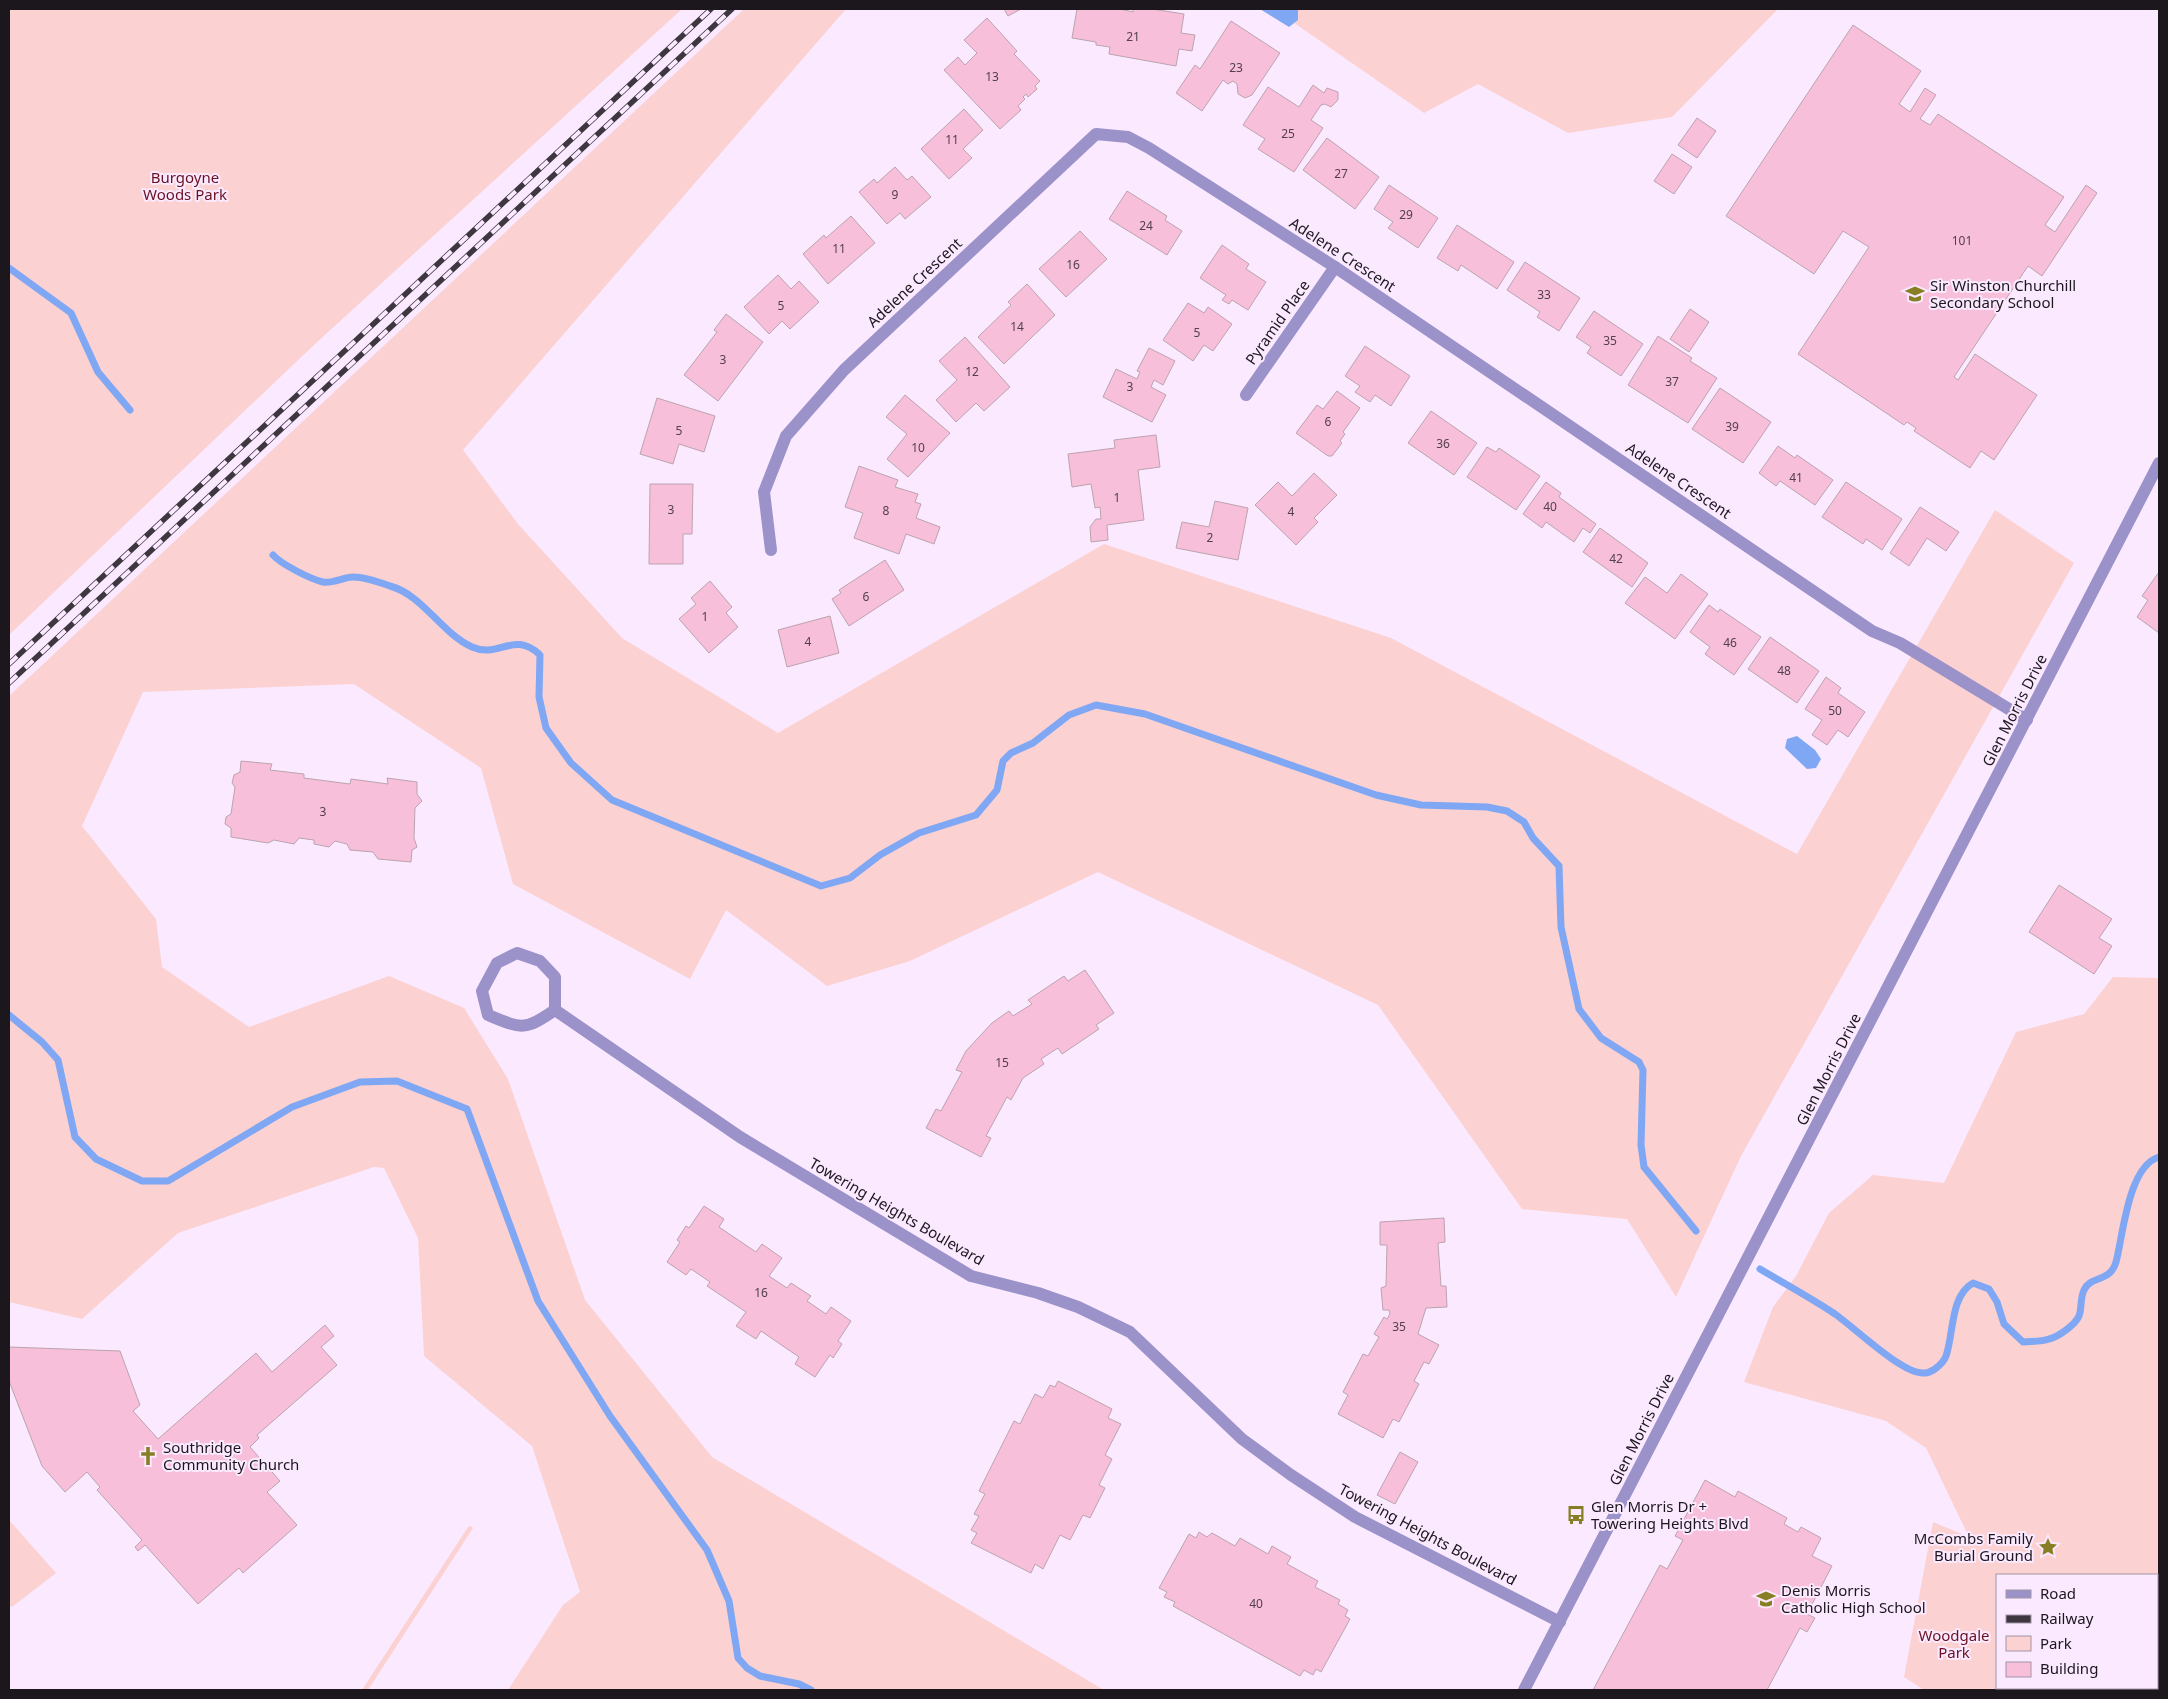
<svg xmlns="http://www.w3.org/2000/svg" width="2168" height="1699" font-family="'Noto Sans',sans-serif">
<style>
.green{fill:#fbd1d2;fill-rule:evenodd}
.water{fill:#7fa7f4}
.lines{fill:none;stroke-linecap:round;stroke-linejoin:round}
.stream{stroke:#7fa7f4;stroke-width:7}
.building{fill:#f7bfda;stroke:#bca3ae}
.street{stroke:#9b92c9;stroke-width:12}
.rail-casing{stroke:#3e3740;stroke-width:5.5}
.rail{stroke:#fbeaff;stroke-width:4;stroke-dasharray:11;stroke-linecap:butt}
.labels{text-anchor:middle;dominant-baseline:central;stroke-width:4;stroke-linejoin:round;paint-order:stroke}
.number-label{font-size:12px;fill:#53404c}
.park-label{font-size:15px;fill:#691121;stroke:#fbeaff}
.street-label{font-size:15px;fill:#1c161d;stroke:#fbeaff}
.poi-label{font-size:15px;fill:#1c161d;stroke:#fbeaff;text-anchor:start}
</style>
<rect width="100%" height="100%" fill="#fbeaff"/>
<g class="green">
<path d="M 9,9 L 682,9 L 315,344 L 9,635 Z"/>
<path d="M 744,9 L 846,9 L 463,450 L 518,524 L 622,638 L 778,733 L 1104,544 L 1391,638 L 1797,854 L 1995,510 L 2074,563 L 1741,1156 L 1676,1297 L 1627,1219 L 1522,1209 L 1378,1005 L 1098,872 L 910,961 L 827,986 L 726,910 L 690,979 L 513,884 L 481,768 L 354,684 L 143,692 L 82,826 L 156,919 L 162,967 L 249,1027 L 389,976 L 464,1008 L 508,1079 L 585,1300 L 712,1457 L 1104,1690 L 508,1690 L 563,1605 L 580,1592 L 532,1446 L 424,1356 L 418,1238 L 384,1168 L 374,1167 L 178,1233 L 82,1319 L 9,1302 L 9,696 Z"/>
<path d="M 1274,9 L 1778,9 L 1672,117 L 1568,133 L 1478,84 L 1424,113 Z"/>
<path d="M 2113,977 L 2159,978 L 2159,1690 L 1924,1690 L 1904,1677 L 1933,1522 L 1969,1537 L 1926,1448 L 1886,1421 L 1744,1382 L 1773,1307 L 1796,1276 L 1829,1213 L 1873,1175 L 1944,1183 L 2016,1032 L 2084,1014 ZM 1997,1575 L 2157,1575 L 2157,1688 L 1997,1688 Z"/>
<path d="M 9,1520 L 56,1573 L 12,1607 L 9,1605 Z"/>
<path d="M 471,1526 L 473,1528 L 368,1690 L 362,1690 L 468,1527 Z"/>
</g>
<g class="water">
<path d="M 1260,9 L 1298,9 L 1298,20 L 1289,27 Z"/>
<path d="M 1797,736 L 1815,750 L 1821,759 L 1816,768 L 1807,769 L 1785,748 L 1787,739 Z"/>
</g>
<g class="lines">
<g class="stream">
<path d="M 9,268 L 71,313 L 98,372 L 130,410"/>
<path d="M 273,555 C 281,564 310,579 323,582 C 332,584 344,577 353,577 C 364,577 379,582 390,586 C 423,595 441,633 472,647 C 499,659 514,630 540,655 L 539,697 L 546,728 L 571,763 L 612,800 L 821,886 L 850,878 L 880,855 L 919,833 L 976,815 L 997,790 L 1003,761 L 1011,753 L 1033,743 L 1069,715 L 1096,705 L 1145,714 L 1376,795 L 1421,805 L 1487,807 L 1507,811 L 1524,822 L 1533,838 L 1559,866 L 1561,927 L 1579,1009 L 1601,1038 L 1639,1062 L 1643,1070 L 1641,1145 L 1644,1167 L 1696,1231"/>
<path d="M 9,1015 L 42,1042 L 58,1060 L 75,1137 L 96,1159 L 142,1181 L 168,1181 L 292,1107 L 360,1082 L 397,1081 L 467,1109 L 538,1301 L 610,1416 L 707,1550 L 729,1601 L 738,1658 L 747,1668 L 760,1676 L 799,1684 L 811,1690"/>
<path d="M 1760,1269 C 1785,1284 1811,1298 1835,1314 C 1855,1328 1901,1373 1923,1373 C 1931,1374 1943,1364 1946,1356 C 1954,1333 1950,1296 1973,1283 L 1989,1289 L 1997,1302 L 2004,1324 L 2023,1342 C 2031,1341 2041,1342 2049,1339 C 2058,1337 2075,1325 2079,1316 C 2082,1308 2080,1298 2084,1290 C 2091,1275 2110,1283 2116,1262 C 2123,1236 2128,1166 2159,1157"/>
</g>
</g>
<g class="building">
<path d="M 1004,9 L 1021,9 L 1008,16 Z"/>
<path d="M 1077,9 L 1120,9 L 1133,12 L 1133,9 L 1152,9 L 1184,14 L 1181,33 L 1195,35 L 1192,51 L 1179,49 L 1176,66 L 1109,54 L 1110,47 L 1096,45 L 1096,42 L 1072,38 Z"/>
<path d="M 987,18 L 1017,51 L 1014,54 L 1040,81 L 1035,86 L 1037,89 L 1028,97 L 1026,94 L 1023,97 L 1025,99 L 1018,106 L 1021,110 L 1000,129 L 944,70 L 958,57 L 965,65 L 977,53 L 964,40 Z"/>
<path d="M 1231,21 L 1280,53 L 1252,95 L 1245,98 L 1238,94 L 1237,84 L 1233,81 L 1228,84 L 1223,80 L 1202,111 L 1176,93 L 1195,65 L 1200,69 Z"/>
<path d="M 1853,25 L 1921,71 L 1899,104 L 1910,112 L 1925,88 L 1936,95 L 1920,119 L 1930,125 L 1938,114 L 2064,197 L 2045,225 L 2055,232 L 2086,185 L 2097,193 L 2042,276 L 2028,266 L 1954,377 L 1958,380 L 1975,354 L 2037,395 L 1994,460 L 1981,451 L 1970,468 L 1914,431 L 1916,428 L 1907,422 L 1904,425 L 1798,354 L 1869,247 L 1843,231 L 1814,274 L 1726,216 Z"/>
<path d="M 1313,85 L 1324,93 L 1327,88 L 1338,92 L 1338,100 L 1331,107 L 1325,104 L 1321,105 L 1311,120 L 1323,128 L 1294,172 L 1258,149 L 1265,139 L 1243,125 L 1268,87 L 1299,107 Z"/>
<path d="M 964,109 L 983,130 L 963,149 L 972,158 L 949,179 L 921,149 Z"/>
<path d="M 1697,118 L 1716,131 L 1697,158 L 1678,145 Z"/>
<path d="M 1327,138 L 1379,177 L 1355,209 L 1303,170 Z"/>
<path d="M 1672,154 L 1692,167 L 1674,194 L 1654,181 Z"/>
<path d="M 895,167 L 907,180 L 912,176 L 931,197 L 905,219 L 900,213 L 887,224 L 859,192 L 874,179 L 877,183 Z"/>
<path d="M 1389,185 L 1438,218 L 1418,248 L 1388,228 L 1393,222 L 1374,209 Z"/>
<path d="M 1127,191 L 1167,216 L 1165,220 L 1182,231 L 1167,255 L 1109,219 Z"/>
<path d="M 851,216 L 875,243 L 828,284 L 803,254 L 824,235 L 826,238 Z"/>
<path d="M 1457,225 L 1514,262 L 1497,289 L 1461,265 L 1458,271 L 1437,258 Z"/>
<path d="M 1080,231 L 1107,259 L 1066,297 L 1039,269 Z"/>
<path d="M 1222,245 L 1249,264 L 1246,269 L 1266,282 L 1248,310 L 1232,300 L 1229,304 L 1222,300 L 1226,295 L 1200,278 Z"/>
<path d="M 1525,262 L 1580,298 L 1559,331 L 1537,317 L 1540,312 L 1507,290 Z"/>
<path d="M 778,275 L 791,289 L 799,281 L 819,302 L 790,329 L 782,321 L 769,334 L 744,307 Z"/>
<path d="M 1027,284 L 1055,315 L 1004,364 L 978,337 L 1011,305 L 1008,302 Z"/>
<path d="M 1188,303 L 1204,313 L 1208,307 L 1232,324 L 1213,351 L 1204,345 L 1193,361 L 1163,340 Z"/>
<path d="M 1690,309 L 1709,322 L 1689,352 L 1670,339 Z"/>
<path d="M 1594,311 L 1643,344 L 1621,376 L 1587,353 L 1591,347 L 1576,337 Z"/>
<path d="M 726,314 L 763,342 L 718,401 L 684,375 L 717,332 L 714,330 Z"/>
<path d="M 1658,336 L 1692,358 L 1690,361 L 1717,378 L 1688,423 L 1628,385 Z"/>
<path d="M 965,337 L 1010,387 L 984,411 L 976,403 L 956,422 L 936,400 L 957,380 L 939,361 Z"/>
<path d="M 1365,346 L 1410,376 L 1391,406 L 1375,395 L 1370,402 L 1355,392 L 1360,386 L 1345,376 Z"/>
<path d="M 1149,348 L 1175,361 L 1163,385 L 1154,380 L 1151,387 L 1166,395 L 1152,422 L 1103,397 L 1116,369 L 1137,379 L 1140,372 L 1137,371 Z"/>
<path d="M 1720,388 L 1771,422 L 1743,463 L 1692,429 Z"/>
<path d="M 1337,391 L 1360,408 L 1343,432 L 1345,434 L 1340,441 L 1342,443 L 1332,456 L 1328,456 L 1296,433 L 1317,405 L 1323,409 Z"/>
<path d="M 905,395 L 950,433 L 908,477 L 887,459 L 907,434 L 886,417 Z"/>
<path d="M 657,398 L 715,416 L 704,452 L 679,444 L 673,464 L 640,454 Z"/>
<path d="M 1431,411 L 1477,443 L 1454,475 L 1408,443 Z"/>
<path d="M 1156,435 L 1160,467 L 1138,470 L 1144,520 L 1107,525 L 1108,540 L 1091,542 L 1090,527 L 1096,519 L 1101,519 L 1100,507 L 1095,508 L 1091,484 L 1072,487 L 1068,454 L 1115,448 L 1114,440 Z"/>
<path d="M 1778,446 L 1795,458 L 1797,455 L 1833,480 L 1815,505 L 1780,481 L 1776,486 L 1759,473 Z"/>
<path d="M 1487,447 L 1496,452 L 1499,448 L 1540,476 L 1516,510 L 1467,477 Z"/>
<path d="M 859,466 L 898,480 L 895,487 L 918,494 L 915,502 L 921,504 L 916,518 L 940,527 L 934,544 L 906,534 L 899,554 L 854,538 L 863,513 L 845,507 Z"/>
<path d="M 1314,473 L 1337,495 L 1314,518 L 1318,522 L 1296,545 L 1255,505 L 1278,482 L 1292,496 Z"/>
<path d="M 1546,482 L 1561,493 L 1559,497 L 1596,524 L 1590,533 L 1583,528 L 1574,542 L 1546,522 L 1542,528 L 1523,514 Z"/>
<path d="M 1846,482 L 1902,519 L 1882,550 L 1866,539 L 1863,544 L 1822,517 Z"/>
<path d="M 650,484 L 693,484 L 692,534 L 683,534 L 683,564 L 649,564 Z"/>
<path d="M 1215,501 L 1248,508 L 1238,560 L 1176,548 L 1182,522 L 1209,527 Z"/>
<path d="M 1920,507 L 1959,532 L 1946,551 L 1927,538 L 1909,566 L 1890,553 Z"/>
<path d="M 1600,528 L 1648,563 L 1632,587 L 1583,552 Z"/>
<path d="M 885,560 L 904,590 L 849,626 L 832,599 L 841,593 L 839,590 Z"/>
<path d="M 2159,572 L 2159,633 L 2137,617 L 2148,600 L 2142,596 Z"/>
<path d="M 1681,574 L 1708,594 L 1675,639 L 1625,603 L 1645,577 L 1667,593 Z"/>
<path d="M 710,581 L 732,607 L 726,613 L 738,627 L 709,653 L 679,619 L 696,604 L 691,598 Z"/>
<path d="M 1709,605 L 1718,612 L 1720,609 L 1761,637 L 1734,675 L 1705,654 L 1710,647 L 1690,632 Z"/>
<path d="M 830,616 L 839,653 L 787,667 L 778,630 Z"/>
<path d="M 1770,637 L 1819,671 L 1797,703 L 1748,669 Z"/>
<path d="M 1826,677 L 1841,688 L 1838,693 L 1865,712 L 1848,737 L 1838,730 L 1827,745 L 1812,735 L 1822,720 L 1805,709 Z"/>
<path d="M 241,761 L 272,764 L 270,770 L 304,774 L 304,778 L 350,784 L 351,779 L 388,784 L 387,778 L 417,782 L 417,794 L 422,801 L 415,808 L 414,838 L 417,847 L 412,850 L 411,862 L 378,859 L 373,852 L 350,850 L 347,844 L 335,841 L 329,847 L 314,844 L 314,840 L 299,838 L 294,844 L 274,840 L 268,843 L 231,837 L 231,828 L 225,824 L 226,817 L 231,814 L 235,787 L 232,783 L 234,775 L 240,772 Z"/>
<path d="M 2059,885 L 2112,919 L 2099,938 L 2112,946 L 2094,974 L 2029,932 Z"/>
<path d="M 1085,970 L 1114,1013 L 1096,1025 L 1099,1029 L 1062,1054 L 1058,1048 L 1041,1059 L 1044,1064 L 1023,1078 L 1011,1100 L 1007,1097 L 986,1136 L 991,1138 L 981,1157 L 926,1128 L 936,1109 L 941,1111 L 962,1072 L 956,1070 L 966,1051 L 992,1023 L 1009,1011 L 1013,1016 L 1032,1004 L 1028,1000 L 1064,976 L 1068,981 Z"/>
<path d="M 704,1206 L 724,1219 L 719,1227 L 756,1252 L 762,1244 L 782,1258 L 769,1276 L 787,1288 L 791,1283 L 811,1296 L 807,1301 L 826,1314 L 831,1307 L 851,1321 L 838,1341 L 842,1344 L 833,1358 L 830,1355 L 815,1377 L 795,1364 L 799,1357 L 761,1331 L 756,1339 L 736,1326 L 746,1312 L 707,1286 L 710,1282 L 691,1269 L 686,1275 L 667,1262 L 680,1242 L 677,1240 L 686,1226 L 689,1228 Z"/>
<path d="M 1444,1218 L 1445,1242 L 1438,1243 L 1441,1286 L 1446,1286 L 1447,1307 L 1426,1308 L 1418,1334 L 1439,1345 L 1429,1364 L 1424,1362 L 1414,1381 L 1419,1384 L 1399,1422 L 1393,1419 L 1383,1438 L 1338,1414 L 1348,1395 L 1343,1392 L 1363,1354 L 1368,1356 L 1379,1337 L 1374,1334 L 1384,1317 L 1387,1319 L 1390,1314 L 1389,1310 L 1383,1310 L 1381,1288 L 1386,1286 L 1387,1245 L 1380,1245 L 1380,1222 Z"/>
<path d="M 325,1325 L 334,1336 L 321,1347 L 337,1365 L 257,1435 L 259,1438 L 250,1447 L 280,1481 L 267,1492 L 297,1525 L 243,1573 L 239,1568 L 198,1604 L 145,1545 L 138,1551 L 135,1547 L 142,1540 L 97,1490 L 100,1487 L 87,1472 L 65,1492 L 42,1466 L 9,1381 L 9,1347 L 120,1351 L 140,1405 L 133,1411 L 158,1439 L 256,1353 L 272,1372 Z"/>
<path d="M 1058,1381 L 1112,1409 L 1108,1418 L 1121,1424 L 1105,1455 L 1112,1459 L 1099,1485 L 1105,1488 L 1090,1518 L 1083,1515 L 1070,1540 L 1060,1535 L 1043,1569 L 1035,1564 L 1031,1573 L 971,1543 L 977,1533 L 971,1530 L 979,1516 L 974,1514 L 985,1494 L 979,1491 L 1014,1421 L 1020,1424 L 1035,1394 L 1043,1398 L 1050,1385 L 1055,1387 Z"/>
<path d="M 1400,1452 L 1418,1462 L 1395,1504 L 1377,1495 Z"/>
<path d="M 1705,1480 L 1735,1497 L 1738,1491 L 1787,1518 L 1784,1524 L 1798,1532 L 1801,1527 L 1821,1538 L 1812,1556 L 1832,1566 L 1807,1614 L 1815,1618 L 1807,1632 L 1800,1628 L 1767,1690 L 1593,1690 L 1660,1565 L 1667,1569 L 1683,1540 L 1675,1536 Z"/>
<path d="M 1199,1532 L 1207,1537 L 1212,1533 L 1235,1546 L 1240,1538 L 1268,1554 L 1272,1546 L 1291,1557 L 1287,1564 L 1318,1581 L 1315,1587 L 1340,1600 L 1338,1604 L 1348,1610 L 1345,1616 L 1350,1619 L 1321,1672 L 1316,1669 L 1313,1675 L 1304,1670 L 1300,1676 L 1173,1606 L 1175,1602 L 1164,1597 L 1167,1592 L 1159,1588 L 1189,1534 L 1196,1538 Z"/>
</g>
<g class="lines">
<g class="street">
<path d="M 1246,395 L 1335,267"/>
<path d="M 771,550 L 764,492 L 786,436 L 844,370 L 1096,134 L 1128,137 L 1149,148 L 1335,267 L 1872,631 L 1900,643 L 2027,720"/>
<path d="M 555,1010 C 524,1031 522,1029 488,1015 L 482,991 L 497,963 L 517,953 L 540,961 L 555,977 L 555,1010 L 740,1137 L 971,1276 L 1038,1293 L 1078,1307 L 1130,1332 L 1242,1439 L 1291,1475 L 1355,1517 L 1560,1622"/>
<path d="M 1524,1690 L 2159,463"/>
<path d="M 2062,1690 L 2063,1688"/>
</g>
<g class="rail-casing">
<g id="rail">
<path d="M 9,664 L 711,9"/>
<path d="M 9,683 L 732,9"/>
</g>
</g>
<use href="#rail" class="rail"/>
</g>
<defs>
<g id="school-bare" transform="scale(1.5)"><path d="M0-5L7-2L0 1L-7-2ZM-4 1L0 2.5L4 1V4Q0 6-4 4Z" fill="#887f25" stroke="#fbeaff" stroke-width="2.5" paint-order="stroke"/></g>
<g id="church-bare" transform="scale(1.5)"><path d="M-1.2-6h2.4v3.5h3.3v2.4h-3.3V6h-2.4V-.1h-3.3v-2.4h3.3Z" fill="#887f25" stroke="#fbeaff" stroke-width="2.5" paint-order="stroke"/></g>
<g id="bus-bare" transform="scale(1.5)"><path d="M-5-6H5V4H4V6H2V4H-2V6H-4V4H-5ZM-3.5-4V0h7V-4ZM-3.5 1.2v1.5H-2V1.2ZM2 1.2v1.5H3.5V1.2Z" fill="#887f25" stroke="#fbeaff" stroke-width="2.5" paint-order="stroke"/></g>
<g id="sight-bare" transform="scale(1.5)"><path d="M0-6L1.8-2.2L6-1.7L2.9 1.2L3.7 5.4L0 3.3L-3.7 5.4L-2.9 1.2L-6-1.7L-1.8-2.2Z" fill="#887f25" stroke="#fbeaff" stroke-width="2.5" paint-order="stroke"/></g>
</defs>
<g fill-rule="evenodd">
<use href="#school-bare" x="1915" y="294"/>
<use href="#church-bare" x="148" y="1456"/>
<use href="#bus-bare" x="1576" y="1515"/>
<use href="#sight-bare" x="2048" y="1547"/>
<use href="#school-bare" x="1766" y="1599"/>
</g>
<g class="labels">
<g class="number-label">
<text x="1133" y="36">21</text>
<text x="1236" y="67">23</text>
<text x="992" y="76">13</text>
<text x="1288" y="133">25</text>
<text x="952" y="139">11</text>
<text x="1341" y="173">27</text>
<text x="895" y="194">9</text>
<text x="1406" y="214">29</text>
<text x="1146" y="225">24</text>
<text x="1962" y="240">101</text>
<text x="839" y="248">11</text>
<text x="1073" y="264">16</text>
<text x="1544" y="294">33</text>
<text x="781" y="305">5</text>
<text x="1017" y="326">14</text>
<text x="1197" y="332">5</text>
<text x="1610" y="340">35</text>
<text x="723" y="359">3</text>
<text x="972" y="371">12</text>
<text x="1672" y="381">37</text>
<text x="1130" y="386">3</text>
<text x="1328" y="421">6</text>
<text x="1732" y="426">39</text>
<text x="679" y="430">5</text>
<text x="1443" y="443">36</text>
<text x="918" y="447">10</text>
<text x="1796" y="477">41</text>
<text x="1117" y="497">1</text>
<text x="1550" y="506">40</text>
<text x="671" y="509">3</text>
<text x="886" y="510">8</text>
<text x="1291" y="511">4</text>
<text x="1210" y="537">2</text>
<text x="1616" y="558">42</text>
<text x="866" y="596">6</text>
<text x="705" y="616">1</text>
<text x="808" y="641">4</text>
<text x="1730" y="642">46</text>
<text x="1784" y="670">48</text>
<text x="1835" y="710">50</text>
<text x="323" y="811">3</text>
<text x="1002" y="1062">15</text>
<text x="761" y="1292">16</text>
<text x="1399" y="1326">35</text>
<text x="1256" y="1603">40</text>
</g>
<g class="park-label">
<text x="185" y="177">Burgoyne<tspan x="185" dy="17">Woods Park</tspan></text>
<text x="1954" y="1635">Woodgale<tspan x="1954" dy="17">Park</tspan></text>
</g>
<g class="street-label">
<text transform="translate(1343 254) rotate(33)">Adelene Crescent</text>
<text transform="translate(914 282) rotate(-43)">Adelene Crescent</text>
<text transform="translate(1277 322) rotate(-55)">Pyramid Place</text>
<text transform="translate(1679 480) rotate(34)">Adelene Crescent</text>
<text transform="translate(2014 710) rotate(-63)">Glen Morris Drive</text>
<text transform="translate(1828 1069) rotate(-63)">Glen Morris Drive</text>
<text transform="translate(897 1211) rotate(30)">Towering Heights Boulevard</text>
<text transform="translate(1641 1429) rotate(-63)">Glen Morris Drive</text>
<text transform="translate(1428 1534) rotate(28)">Towering Heights Boulevard</text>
</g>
<g class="poi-label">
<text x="1930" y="285">Sir Winston Churchill<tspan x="1930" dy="17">Secondary School</tspan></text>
<text x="163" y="1447">Southridge<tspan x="163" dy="17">Community Church</tspan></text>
<text x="1591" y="1506">Glen Morris Dr +<tspan x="1591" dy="17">Towering Heights Blvd</tspan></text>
<text x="2033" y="1538" text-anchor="end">McCombs Family<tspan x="2033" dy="17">Burial Ground</tspan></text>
<text x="1781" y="1590">Denis Morris<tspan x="1781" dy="17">Catholic High School</tspan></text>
</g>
</g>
<rect width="2168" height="1699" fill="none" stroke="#1c161d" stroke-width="20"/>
<rect x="1996" y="1574" width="162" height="115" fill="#fbeaff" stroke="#a295a5"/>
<rect x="2006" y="1590" width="25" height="8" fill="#9b92c9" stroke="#a295a5"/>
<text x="2040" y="1599" font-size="15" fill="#1c161d">Road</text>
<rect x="2006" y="1615" width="25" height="8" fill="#3e3740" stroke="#a295a5"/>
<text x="2040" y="1624" font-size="15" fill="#1c161d">Railway</text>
<rect x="2006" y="1636" width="25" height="15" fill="#fbd1d2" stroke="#a295a5"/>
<text x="2040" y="1649" font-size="15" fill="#1c161d">Park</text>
<rect x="2006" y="1662" width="25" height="15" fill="#f7bfda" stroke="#a295a5"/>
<text x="2040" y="1674" font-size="15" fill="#1c161d">Building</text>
</svg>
